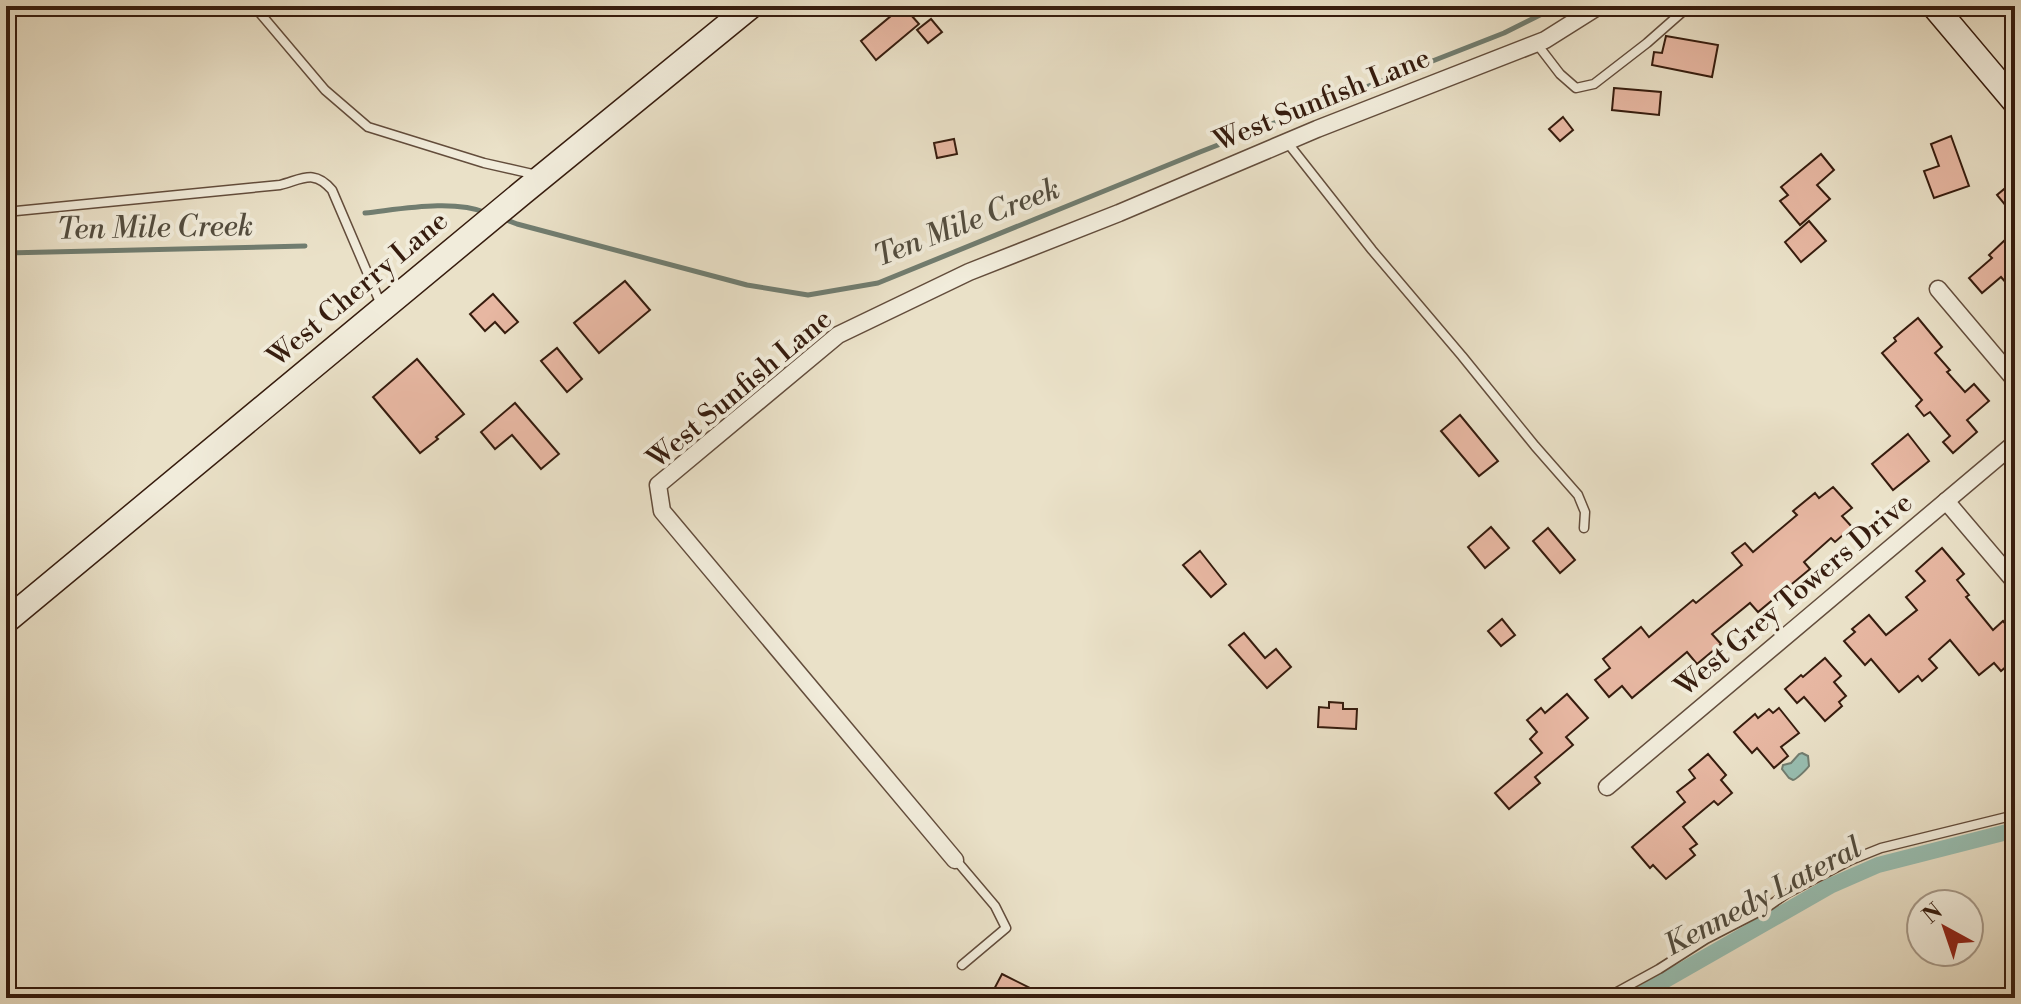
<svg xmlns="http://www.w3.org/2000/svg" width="2021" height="1004" font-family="'Libre Bodoni',serif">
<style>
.water{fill:#98beb1;stroke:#717d70;stroke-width:2}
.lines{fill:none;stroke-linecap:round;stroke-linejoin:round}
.stream{stroke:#717d70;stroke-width:5}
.canal{stroke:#98beb1;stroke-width:16}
.building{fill:#e7b7a2;stroke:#361c0e;stroke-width:2}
.lane-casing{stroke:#634d3c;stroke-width:11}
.street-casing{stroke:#634d3c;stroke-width:19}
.secondary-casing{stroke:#361c0e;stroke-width:27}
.lane{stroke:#f1ecdb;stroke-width:8}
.street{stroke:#f1ecdb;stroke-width:16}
.secondary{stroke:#f1ecdb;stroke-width:24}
.labels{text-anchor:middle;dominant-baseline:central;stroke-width:8;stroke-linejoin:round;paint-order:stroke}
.street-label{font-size:28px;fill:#361c0e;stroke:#f1ecdb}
.water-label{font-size:30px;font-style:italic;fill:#534d3f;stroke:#f1ecdb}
</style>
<rect width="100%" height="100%" fill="#eae1c8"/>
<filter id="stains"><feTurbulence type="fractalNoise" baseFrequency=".0025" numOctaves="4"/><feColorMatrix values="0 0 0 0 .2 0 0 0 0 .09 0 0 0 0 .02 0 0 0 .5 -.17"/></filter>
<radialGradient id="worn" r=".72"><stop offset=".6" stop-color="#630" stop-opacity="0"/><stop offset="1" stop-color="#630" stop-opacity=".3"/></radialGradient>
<path class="water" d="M 1802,753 L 1808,756 L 1809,766 C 1807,769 1796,780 1793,780 L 1789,778 L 1782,769 L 1783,765 L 1791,763 L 1799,754 Z"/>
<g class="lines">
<g class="stream">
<path d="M 365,213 C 402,209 453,199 487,213"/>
<path d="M 504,219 L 517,224 L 747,285 L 808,295 L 878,283 L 1200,152 L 1504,33 L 1558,6"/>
<path d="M 6,253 L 305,246"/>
</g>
<path class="canal" d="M 1634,998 L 1830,886 L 1878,865 L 2015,830"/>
</g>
<g class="building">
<path d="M 903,6 L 919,24 L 876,60 L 861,41 Z"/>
<path d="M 931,19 L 942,32 L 928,43 L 917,30 Z"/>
<path d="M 1666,36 L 1718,45 L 1712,77 L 1652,65 L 1654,52 L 1662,53 Z"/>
<path d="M 1614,88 L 1661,92 L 1659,115 L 1612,110 Z"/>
<path d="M 1563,117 L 1573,130 L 1560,141 L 1549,129 Z"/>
<path d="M 1951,136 L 1969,186 L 1934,198 L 1924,171 L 1939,166 L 1931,144 Z"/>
<path d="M 954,139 L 957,154 L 937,158 L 934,143 Z"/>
<path d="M 1821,154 L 1834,170 L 1817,185 L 1830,199 L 1800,225 L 1780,201 L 1788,195 L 1781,187 Z"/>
<path d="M 2015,180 L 2015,217 L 1997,195 Z"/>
<path d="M 1809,221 L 1826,241 L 1801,262 L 1785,242 Z"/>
<path d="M 2006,239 L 2015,250 L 2015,293 L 2001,277 L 1982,293 L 1969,278 L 1992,258 L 1989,255 Z"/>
<path d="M 625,281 L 650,310 L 599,353 L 574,323 Z"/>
<path d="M 493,294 L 518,322 L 505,333 L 495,322 L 485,331 L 470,314 Z"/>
<path d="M 1918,318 L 1942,347 L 1935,353 L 1950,370 L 1947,372 L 1965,392 L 1974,384 L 1989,401 L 1967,420 L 1977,432 L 1953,453 L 1943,442 L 1950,436 L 1930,412 L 1924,416 L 1916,406 L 1922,400 L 1882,353 L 1896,341 L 1894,338 Z"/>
<path d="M 557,348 L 582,379 L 567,392 L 541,361 Z"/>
<path d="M 417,359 L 464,414 L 436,437 L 438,439 L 420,453 L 373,397 Z"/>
<path d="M 515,403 L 559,454 L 541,469 L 512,435 L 495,449 L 481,432 Z"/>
<path d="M 1460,415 L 1498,461 L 1479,476 L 1441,431 Z"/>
<path d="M 1908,434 L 1929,461 L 1893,490 L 1872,464 Z"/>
<path d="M 1833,487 L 1852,508 L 1842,516 L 1852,527 L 1835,542 L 1831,538 L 1804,562 L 1810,569 L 1758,612 L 1750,603 L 1712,634 L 1721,644 L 1697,664 L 1687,652 L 1632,698 L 1622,686 L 1609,697 L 1595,680 L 1610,668 L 1603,659 L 1641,627 L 1649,637 L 1693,600 L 1696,603 L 1742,565 L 1732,553 L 1745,543 L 1753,552 L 1797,515 L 1793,511 L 1815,493 L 1819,498 Z"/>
<path d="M 1491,527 L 1509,548 L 1485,568 L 1468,547 Z"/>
<path d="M 1548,528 L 1575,560 L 1560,573 L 1533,541 Z"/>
<path d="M 1942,548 L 1964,574 L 1957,580 L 1969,595 L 1966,597 L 1993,630 L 2003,621 L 2015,635 L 2015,659 L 2001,671 L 1994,663 L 1979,675 L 1950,640 L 1929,659 L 1937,668 L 1922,681 L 1918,676 L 1899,692 L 1871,659 L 1865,665 L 1844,641 L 1855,632 L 1852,629 L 1869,615 L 1886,635 L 1917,610 L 1906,597 L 1925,581 L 1916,571 Z"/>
<path d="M 1200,551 L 1226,584 L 1211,597 L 1183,565 Z"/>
<path d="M 1502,619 L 1515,635 L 1501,646 L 1488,631 Z"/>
<path d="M 1244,633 L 1265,658 L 1276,649 L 1291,667 L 1267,688 L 1229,645 Z"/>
<path d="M 1825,658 L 1841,676 L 1834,682 L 1846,696 L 1839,702 L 1842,706 L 1825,721 L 1804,697 L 1797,703 L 1785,689 L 1801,675 L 1803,677 Z"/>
<path d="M 1567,694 L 1588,718 L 1566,737 L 1573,745 L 1535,777 L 1540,783 L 1509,809 L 1495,793 L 1542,753 L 1530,739 L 1537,732 L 1527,720 L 1541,708 L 1545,713 Z"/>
<path d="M 1329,702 L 1343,703 L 1343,709 L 1357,709 L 1356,729 L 1318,727 L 1319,707 L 1329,708 Z"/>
<path d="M 1779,708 L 1799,733 L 1781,747 L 1788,756 L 1774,768 L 1757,748 L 1752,753 L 1734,732 L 1755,714 L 1758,718 L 1769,709 L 1773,713 Z"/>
<path d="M 1708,754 L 1726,775 L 1721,780 L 1732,793 L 1718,805 L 1714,801 L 1683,827 L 1697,844 L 1690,849 L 1695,855 L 1666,879 L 1653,865 L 1650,868 L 1632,847 L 1685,802 L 1677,792 L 1695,778 L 1689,770 Z"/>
<path d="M 1002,974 L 1050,998 L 1001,998 L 992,993 Z"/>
</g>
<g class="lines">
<g class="lane-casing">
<g id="lane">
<path d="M 254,6 L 325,90 L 368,127 L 484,163 L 537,175"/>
<path d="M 1537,44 L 1560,74 L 1576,88 L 1594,84 L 1647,43 L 1689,6"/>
<path d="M 1287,142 L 1372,250 L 1462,356 L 1535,446 L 1578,495 L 1585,512 L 1584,528"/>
<path d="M 6,212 L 280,185 C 303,179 314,169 332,190 L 382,307"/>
<path d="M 956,860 L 995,906 L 1006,928 L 962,965"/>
<path d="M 1606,998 L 1659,969 L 1706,939 L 1766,908 L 1786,894 L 1851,860 L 1881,848 L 2015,815"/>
</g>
</g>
<g class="street-casing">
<g id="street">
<path d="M 1938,289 L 2015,380"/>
<path d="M 1946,501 L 2015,582"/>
<path d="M 1607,787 L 2015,443"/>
<path d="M 955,860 L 662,511 L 658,485 L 838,335 L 969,272 L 1119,213 L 1317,129 L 1545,40 L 1599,6"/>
</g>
</g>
<g class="secondary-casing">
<g id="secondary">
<path d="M 1934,6 L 2015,102"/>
<path d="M 6,621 L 522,193 L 751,6"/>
</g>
</g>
<use href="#lane" class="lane"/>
<use href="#street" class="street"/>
<use href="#secondary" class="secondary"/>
</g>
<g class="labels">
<g class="street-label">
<text transform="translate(1322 100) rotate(-22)">West Sunfish Lane</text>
<text transform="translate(358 289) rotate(-40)">West Cherry Lane</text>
<text transform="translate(740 389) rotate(-40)">West Sunfish Lane</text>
<text transform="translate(1794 595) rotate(-40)">West Grey Towers Drive</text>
</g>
<g class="water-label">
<text transform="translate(967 223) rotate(-21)">Ten Mile Creek</text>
<text transform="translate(155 228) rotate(-1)">Ten Mile Creek</text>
<text transform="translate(1763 897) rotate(-28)">Kennedy Lateral</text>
</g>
</g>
<rect width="2021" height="1004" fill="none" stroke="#eae1c8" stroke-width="32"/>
<rect x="8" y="8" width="2005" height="988" fill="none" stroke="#361c0e" stroke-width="4"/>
<rect x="16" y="16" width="1989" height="972" fill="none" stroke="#361c0e" stroke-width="2"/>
<g transform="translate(1945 928) rotate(320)"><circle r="38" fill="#f1ecdb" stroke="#a69989" stroke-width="2"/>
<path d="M0-6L14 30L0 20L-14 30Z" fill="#8f2418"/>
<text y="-12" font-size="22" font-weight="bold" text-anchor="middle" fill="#361c0e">N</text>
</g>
<rect width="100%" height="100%" filter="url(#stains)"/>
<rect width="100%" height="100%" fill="url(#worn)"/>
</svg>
